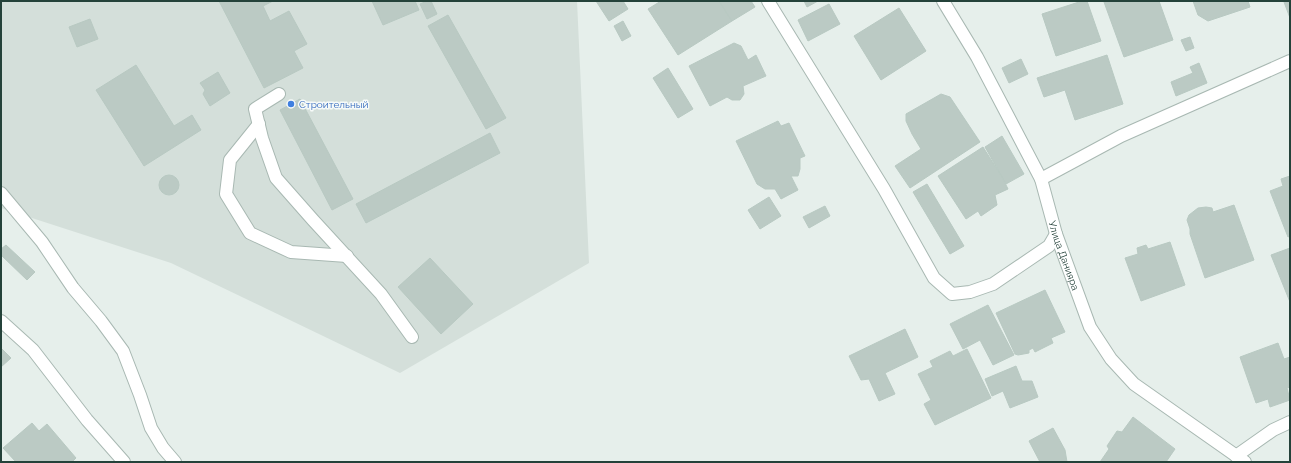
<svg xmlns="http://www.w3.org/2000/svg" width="1291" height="463" font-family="Raleway,sans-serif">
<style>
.built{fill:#d4dfda}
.building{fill:#bbcac4;stroke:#b8c9c2}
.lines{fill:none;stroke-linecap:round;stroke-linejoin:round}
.minor-casing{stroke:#a8b8b2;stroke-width:14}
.minor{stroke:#fff;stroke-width:12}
.shop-dot{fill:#3f7fe0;stroke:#f7fbf9;stroke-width:1.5}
.labels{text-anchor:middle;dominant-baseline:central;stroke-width:3;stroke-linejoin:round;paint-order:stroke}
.shop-label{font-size:10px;fill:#366cbe;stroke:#f7fbf9;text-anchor:start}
.street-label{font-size:10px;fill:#24423a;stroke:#f7fbf9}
</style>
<rect width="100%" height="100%" fill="#e6efeb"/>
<path class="built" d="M 1,1 L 577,1 L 589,263 L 400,373 L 171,263 L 1,208 Z"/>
<g class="building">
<path d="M 219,1 L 273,1 L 263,6 L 270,21 L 289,11 L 307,44 L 294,51 L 303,68 L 264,88 Z"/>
<path d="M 372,1 L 415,1 L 419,10 L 383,25 Z"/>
<path d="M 427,1 L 431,1 L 437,14 L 427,19 L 420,4 Z"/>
<path d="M 596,1 L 623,1 L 628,9 L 609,21 Z"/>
<path d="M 661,1 L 719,1 L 732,21 L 678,55 L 648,9 Z"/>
<path d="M 719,1 L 751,1 L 755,7 L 732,21 Z"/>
<path d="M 804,1 L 818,1 L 807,7 Z"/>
<path d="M 1082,1 L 1087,1 L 1101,41 L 1056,56 L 1042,14 Z"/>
<path d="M 1108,1 L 1159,1 L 1173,40 L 1124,57 L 1104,2 Z"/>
<path d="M 1193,1 L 1248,1 L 1250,7 L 1208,21 L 1198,15 Z"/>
<path d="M 1283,1 L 1290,1 L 1290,18 L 1284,2 Z"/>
<path d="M 829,4 L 840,24 L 808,41 L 798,20 Z"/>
<path d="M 899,8 L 926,51 L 881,80 L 854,36 Z"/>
<path d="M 448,15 L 506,118 L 486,129 L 428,26 Z"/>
<path d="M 90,19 L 98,39 L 77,47 L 69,27 Z"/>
<path d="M 623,21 L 631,36 L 622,41 L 614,26 Z"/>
<path d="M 1190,37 L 1194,48 L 1186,51 L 1181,40 Z"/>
<path d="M 734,43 L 741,46 L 748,60 L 756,55 L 766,76 L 743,86 L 744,94 L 740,100 L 732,100 L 727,97 L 710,106 L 689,66 Z"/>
<path d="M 1107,55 L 1123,104 L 1075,120 L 1065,90 L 1044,97 L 1037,78 Z"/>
<path d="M 1021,59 L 1028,74 L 1009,83 L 1002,68 Z"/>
<path d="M 1199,63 L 1207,83 L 1176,96 L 1171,82 L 1193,73 L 1190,67 Z"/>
<path d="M 136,65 L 174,126 L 192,115 L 201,130 L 144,166 L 96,90 Z"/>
<path d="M 668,68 L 693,109 L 678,118 L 653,78 Z"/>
<path d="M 218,72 L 230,93 L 210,106 L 203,94 L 205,90 L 200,83 Z"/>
<path d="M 941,94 L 950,97 L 980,142 L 910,188 L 895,166 L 921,149 L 912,134 L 906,121 L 906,114 Z"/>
<path d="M 300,99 L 353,199 L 332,210 L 280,110 Z"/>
<path d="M 778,121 L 781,126 L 789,123 L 805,156 L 800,158 L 800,169 L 798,176 L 791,176 L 798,190 L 781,199 L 775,189 L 765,189 L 757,184 L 736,141 Z"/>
<path d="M 490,133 L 500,153 L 366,223 L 356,204 Z"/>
<path d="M 1002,136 L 1024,174 L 1006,184 L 985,147 Z"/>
<path d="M 983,147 L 1002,177 L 1008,189 L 995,195 L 997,205 L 981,216 L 978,211 L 966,219 L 938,176 Z"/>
<circle cx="169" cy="185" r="10"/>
<path d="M 1290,176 L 1290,236 L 1288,237 L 1270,191 L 1283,186 L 1281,179 Z"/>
<path d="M 927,184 L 964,246 L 950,254 L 913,192 Z"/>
<path d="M 769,197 L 781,216 L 760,229 L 748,210 Z"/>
<path d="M 1234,205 L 1254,260 L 1205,278 L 1190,234 L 1190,229 L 1187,220 L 1189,215 L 1198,208 L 1206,207 L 1212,208 L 1213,212 Z"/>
<path d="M 825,206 L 830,216 L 809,228 L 803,217 Z"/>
<path d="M 1170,242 L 1185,285 L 1141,301 L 1125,258 L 1138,254 L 1137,248 L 1146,245 L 1148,249 Z"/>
<path d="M 6,245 L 35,272 L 27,280 L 1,255 L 1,249 Z"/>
<path d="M 1290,248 L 1290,302 L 1271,255 Z"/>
<path d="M 430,258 L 473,304 L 441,334 L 398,287 Z"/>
<path d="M 1045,290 L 1065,332 L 1051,338 L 1053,343 L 1035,352 L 1033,348 L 1029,350 L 1029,353 L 1018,355 L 1015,354 L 996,313 Z"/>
<path d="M 988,305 L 1014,355 L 993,365 L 980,340 L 963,349 L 950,324 Z"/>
<path d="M 905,329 L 918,357 L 885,373 L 895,394 L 879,401 L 869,379 L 861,380 L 849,356 Z"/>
<path d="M 1278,343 L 1284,359 L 1290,357 L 1290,387 L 1287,388 L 1290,400 L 1270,407 L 1268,399 L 1256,403 L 1240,357 Z"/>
<path d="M 1,348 L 11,358 L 1,367 Z"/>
<path d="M 967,349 L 991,398 L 935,425 L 924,404 L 931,400 L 918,374 L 933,367 L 930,361 L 950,351 L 953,356 Z"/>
<path d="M 1016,366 L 1022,381 L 1032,381 L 1038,397 L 1010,408 L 1003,391 L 992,396 L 985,379 Z"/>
<path d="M 1133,417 L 1175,449 L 1166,462 L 1100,462 L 1109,449 L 1107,446 L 1117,431 L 1122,432 Z"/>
<path d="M 32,423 L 39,431 L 47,424 L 76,458 L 72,462 L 16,462 L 3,448 Z"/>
<path d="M 1053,428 L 1065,450 L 1067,462 L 1040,462 L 1029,441 Z"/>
</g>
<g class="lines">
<g class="minor-casing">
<g id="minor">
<path d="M 768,1 L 884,189 L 934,278 L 952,294 L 970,292 L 993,284 L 1049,246 L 1056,234"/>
<path id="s1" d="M 943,1 L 977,57 L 1041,179 L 1056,234 L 1090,327 L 1111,359 L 1134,384 L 1245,462"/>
<path d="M 279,94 L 255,109 L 262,138 L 276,178 L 313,220 L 381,294 L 412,337"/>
<path d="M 259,124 L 230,160 L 226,194 L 250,233 L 291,252 L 347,256"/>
<path d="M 1041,179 L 1121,136 L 1290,61"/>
<path d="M 1,193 L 42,242 L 73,288 L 101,321 L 123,351 L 140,395 L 151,428 L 163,448 L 175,462"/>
<path d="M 1,321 L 33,350 L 87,420 L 124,462"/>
<path d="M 1236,456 L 1273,430 L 1290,422"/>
</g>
</g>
<use href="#minor" class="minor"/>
</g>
<circle class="shop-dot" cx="291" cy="104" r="4"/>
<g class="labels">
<g class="shop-label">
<text x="299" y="104">Строительный</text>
</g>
<g class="street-label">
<text stroke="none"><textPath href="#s1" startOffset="283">Улица Данияра</textPath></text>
</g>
</g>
<rect width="1291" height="463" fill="none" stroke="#24423a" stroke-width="4"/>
</svg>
